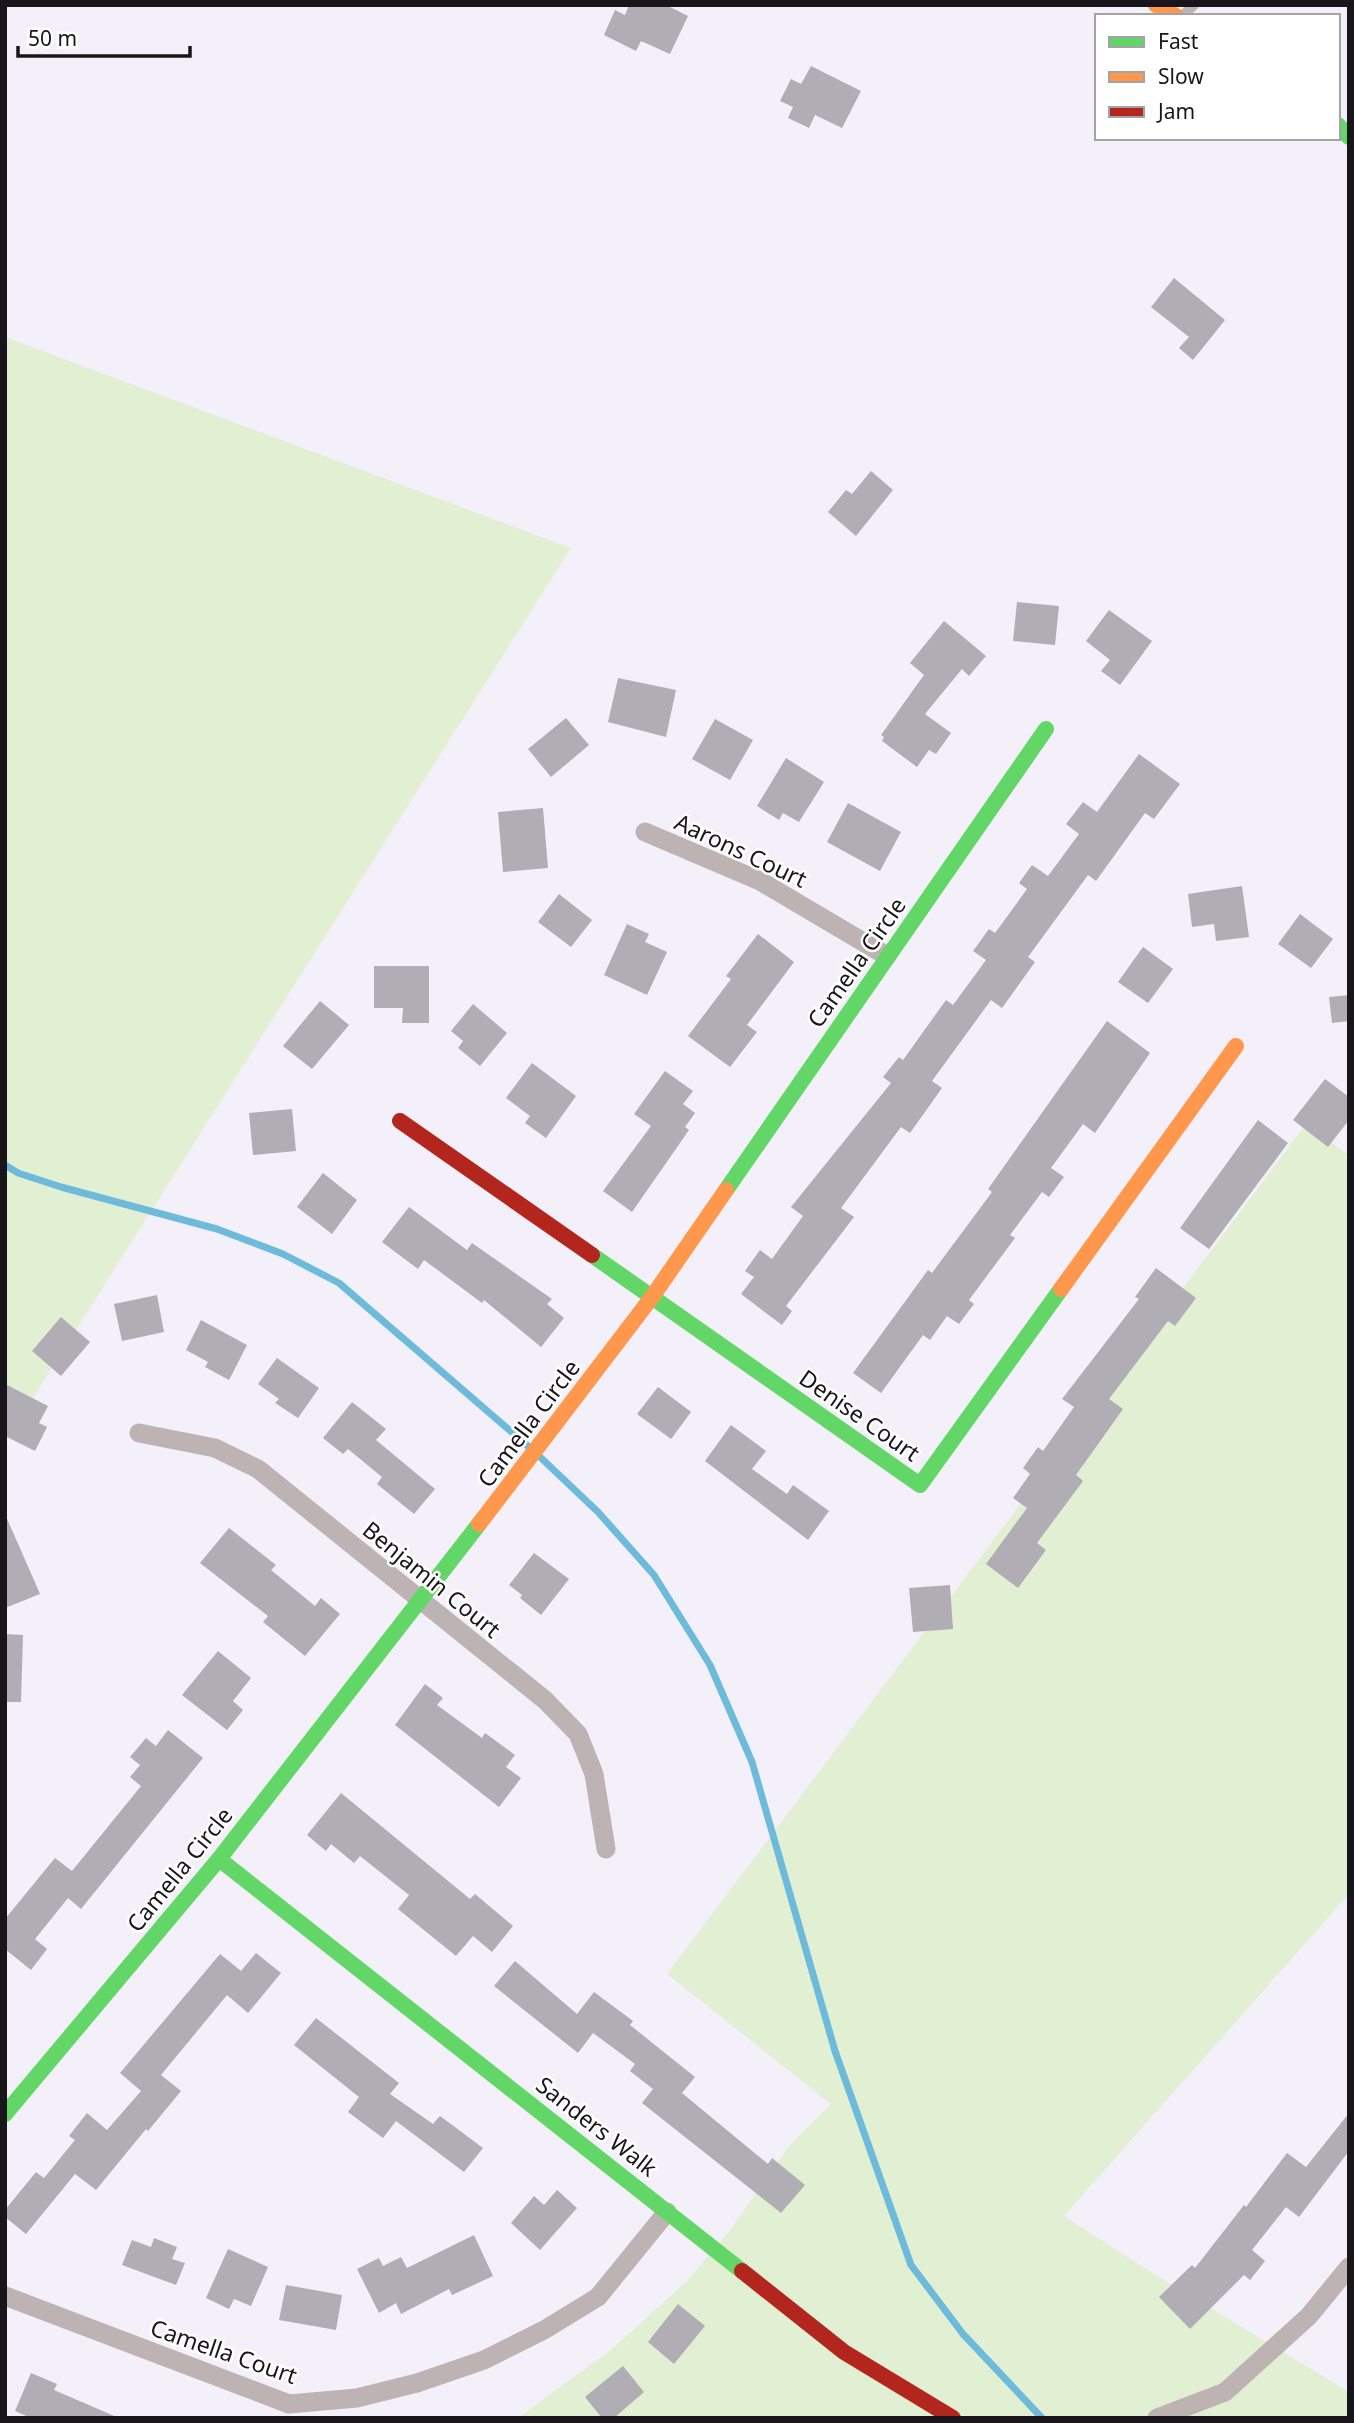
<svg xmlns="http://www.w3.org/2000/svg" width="1354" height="2423" font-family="'Noto Sans',sans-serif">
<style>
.green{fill:#e1efd2}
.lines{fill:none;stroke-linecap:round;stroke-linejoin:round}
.stream{stroke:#6ebada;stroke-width:7}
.building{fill:#b0adb4}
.lane{stroke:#bdb3b2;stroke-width:10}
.street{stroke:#bdb3b2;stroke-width:19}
.fast{stroke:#63d668;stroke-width:16}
.slow{stroke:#ff974d;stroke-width:16}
.jam{stroke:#b3261e;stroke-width:16}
.labels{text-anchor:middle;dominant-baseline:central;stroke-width:5;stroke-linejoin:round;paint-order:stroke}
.street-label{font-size:23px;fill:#18161b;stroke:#fff}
</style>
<rect width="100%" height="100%" fill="#f4f0f9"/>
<g class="green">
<path d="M 5,337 L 571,548 L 5,1442 Z"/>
<path d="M 1307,1123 L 1349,1156 L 1349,1894 L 1064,2216 L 1149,2271 L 1349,2392 L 1349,2418 L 518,2418 L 611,2350 L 687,2281 L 731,2229 L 790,2145 L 831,2104 L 667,1974 Z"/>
</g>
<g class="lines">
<g class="stream">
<path d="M 5,1165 L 18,1173 L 61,1187 L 217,1229 L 283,1254 L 339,1283 L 530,1448"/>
<path d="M 539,1456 L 598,1512 L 654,1575 L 710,1665 L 752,1762 L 835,2051 L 911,2265 L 963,2334 L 1042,2418"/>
</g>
</g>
<g class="building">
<path d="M 629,5 L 666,5 L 688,16 L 670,54 L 641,41 L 636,51 L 604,35 L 615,10 L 625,15 Z"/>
<path d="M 811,66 L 861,91 L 842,128 L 815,115 L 809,128 L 788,118 L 793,107 L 780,101 L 791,79 L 801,84 Z"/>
<path d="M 1174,278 L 1225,320 L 1193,360 L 1179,348 L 1189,337 L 1151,307 Z"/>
<path d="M 871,471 L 893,490 L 856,536 L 828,512 L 846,490 L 852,494 Z"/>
<path d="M 1017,602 L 1059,606 L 1055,645 L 1013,641 Z"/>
<path d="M 1109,610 L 1152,641 L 1120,685 L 1101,671 L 1110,660 L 1086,641 Z"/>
<path d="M 944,621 L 986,656 L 969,676 L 962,669 L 925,714 L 951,733 L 936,754 L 929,750 L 917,767 L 882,741 L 884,737 L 881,735 L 924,675 L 910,663 Z"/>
<path d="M 618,678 L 676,690 L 666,737 L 608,722 Z"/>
<path d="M 566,718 L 589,745 L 551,777 L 528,749 Z"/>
<path d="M 715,719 L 753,740 L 730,780 L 692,759 Z"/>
<path d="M 1139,754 L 1180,784 L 1154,819 L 1145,813 L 1096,881 L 1088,875 L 1028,957 L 1035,962 L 1002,1008 L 991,1000 L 932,1081 L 942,1088 L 910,1133 L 901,1127 L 841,1208 L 854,1217 L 786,1306 L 792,1311 L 782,1325 L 741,1294 L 754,1277 L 745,1271 L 760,1250 L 772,1259 L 803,1216 L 791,1207 L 891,1083 L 883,1077 L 899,1057 L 903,1060 L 946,1000 L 953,1005 L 986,960 L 973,951 L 989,929 L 995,933 L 1027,889 L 1019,883 L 1032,865 L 1048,876 L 1079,834 L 1066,824 L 1083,802 L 1097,812 Z"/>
<path d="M 786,758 L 824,782 L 799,822 L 783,813 L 779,820 L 757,806 Z"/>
<path d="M 848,803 L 901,832 L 880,871 L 827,842 Z"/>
<path d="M 543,808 L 548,868 L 503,872 L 498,812 Z"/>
<path d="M 1242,886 L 1249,937 L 1216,941 L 1214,924 L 1192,927 L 1188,894 Z"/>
<path d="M 559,894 L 592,920 L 571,947 L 538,922 Z"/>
<path d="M 1300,914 L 1333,939 L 1311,968 L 1278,944 Z"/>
<path d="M 627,924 L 649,934 L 645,942 L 667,952 L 647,995 L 604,975 Z"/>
<path d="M 758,934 L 794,962 L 747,1025 L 757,1032 L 730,1067 L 688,1036 L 731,979 L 726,976 Z"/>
<path d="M 1143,947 L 1173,969 L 1148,1003 L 1118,982 Z"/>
<path d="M 374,966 L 429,966 L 429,1023 L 402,1023 L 403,1008 L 374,1008 Z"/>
<path d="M 1349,995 L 1349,1021 L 1332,1023 L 1329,997 Z"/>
<path d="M 320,1001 L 349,1025 L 312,1069 L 283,1046 Z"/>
<path d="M 473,1004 L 507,1033 L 480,1066 L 458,1048 L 463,1041 L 451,1031 Z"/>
<path d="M 1107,1021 L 1150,1053 L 1095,1133 L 1083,1124 L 1051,1168 L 1064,1177 L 1049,1197 L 1042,1192 L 1010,1235 L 1015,1238 L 969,1300 L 974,1304 L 959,1324 L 947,1316 L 930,1340 L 923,1335 L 881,1393 L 853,1373 L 928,1270 L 932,1273 L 992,1192 L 988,1189 Z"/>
<path d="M 532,1063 L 576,1096 L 546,1138 L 525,1123 L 530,1116 L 506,1098 Z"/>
<path d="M 665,1071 L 693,1091 L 683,1104 L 695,1113 L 685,1127 L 689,1130 L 632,1212 L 603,1191 L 651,1126 L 634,1114 Z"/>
<path d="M 1325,1079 L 1349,1097 L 1349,1120 L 1328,1147 L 1293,1120 Z"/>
<path d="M 292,1109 L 296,1151 L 253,1155 L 249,1113 Z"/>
<path d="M 1258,1120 L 1288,1143 L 1209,1249 L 1180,1228 Z"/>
<path d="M 323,1173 L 357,1200 L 332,1234 L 297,1207 Z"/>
<path d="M 409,1207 L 467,1250 L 472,1243 L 552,1299 L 547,1304 L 564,1318 L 541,1347 L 484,1300 L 482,1303 L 424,1260 L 418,1269 L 382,1242 Z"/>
<path d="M 1156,1268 L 1196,1298 L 1175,1326 L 1168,1321 L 1109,1399 L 1123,1409 L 1076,1475 L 1083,1481 L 1037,1543 L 1046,1550 L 1018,1588 L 986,1564 L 1027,1508 L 1013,1498 L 1030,1474 L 1023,1468 L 1038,1447 L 1043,1451 L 1074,1407 L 1062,1399 L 1139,1299 L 1135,1297 Z"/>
<path d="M 157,1295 L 164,1332 L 122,1341 L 114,1304 Z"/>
<path d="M 61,1317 L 90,1342 L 61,1376 L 32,1351 Z"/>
<path d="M 201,1320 L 247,1345 L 229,1380 L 205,1367 L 208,1362 L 186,1350 Z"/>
<path d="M 277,1358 L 319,1388 L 298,1418 L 275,1403 L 279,1399 L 258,1384 Z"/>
<path d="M 5,1384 L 48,1406 L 39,1423 L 47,1427 L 35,1451 L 5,1436 Z"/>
<path d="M 658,1387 L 691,1412 L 671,1439 L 637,1414 Z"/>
<path d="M 352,1402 L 386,1429 L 376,1440 L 435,1489 L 414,1514 L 377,1484 L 382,1477 L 348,1449 L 343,1454 L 323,1438 Z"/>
<path d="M 731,1425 L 766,1451 L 752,1469 L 787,1494 L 793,1485 L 829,1511 L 808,1540 L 705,1461 Z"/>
<path d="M 5,1514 L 40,1594 L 5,1608 Z"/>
<path d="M 229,1528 L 276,1565 L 271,1570 L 315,1606 L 321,1598 L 340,1614 L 305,1656 L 263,1622 L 268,1616 L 200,1563 Z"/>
<path d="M 534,1553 L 569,1579 L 541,1615 L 520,1598 L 522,1595 L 509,1585 Z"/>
<path d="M 950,1585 L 953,1629 L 913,1632 L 909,1588 Z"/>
<path d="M 5,1634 L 23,1635 L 21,1702 L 5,1702 Z"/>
<path d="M 218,1651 L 251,1678 L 233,1701 L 243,1710 L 227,1730 L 182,1695 Z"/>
<path d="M 425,1684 L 443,1698 L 437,1705 L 482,1738 L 485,1733 L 515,1755 L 506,1767 L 521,1778 L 499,1807 L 395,1725 Z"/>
<path d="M 168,1730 L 203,1758 L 81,1909 L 68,1898 L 35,1939 L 47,1949 L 31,1970 L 5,1949 L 5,1919 L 55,1858 L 72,1871 L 141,1786 L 130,1777 L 140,1765 L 130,1757 L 146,1738 L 156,1746 Z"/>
<path d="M 341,1793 L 470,1899 L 475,1894 L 513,1926 L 492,1952 L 473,1936 L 456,1956 L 398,1909 L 409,1895 L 360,1856 L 354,1863 L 331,1844 L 326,1851 L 307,1835 Z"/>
<path d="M 256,1953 L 281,1973 L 248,2013 L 227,1995 L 161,2075 L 181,2091 L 148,2131 L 146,2129 L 96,2190 L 75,2174 L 26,2234 L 5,2217 L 5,2210 L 36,2172 L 44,2178 L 75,2140 L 69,2136 L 87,2113 L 107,2130 L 141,2091 L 120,2073 L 220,1954 L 241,1971 Z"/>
<path d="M 515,1961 L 577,2014 L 594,1992 L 633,2021 L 630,2025 L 695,2077 L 682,2093 L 768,2164 L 772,2158 L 805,2185 L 781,2213 L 642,2103 L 653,2089 L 630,2071 L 635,2064 L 593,2033 L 578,2053 L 494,1986 Z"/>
<path d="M 316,2018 L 399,2083 L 390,2094 L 433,2124 L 440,2116 L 483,2148 L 464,2172 L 396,2121 L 383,2138 L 348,2112 L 359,2097 L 294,2045 Z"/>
<path d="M 1349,2113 L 1349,2151 L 1299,2217 L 1286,2207 L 1252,2250 L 1265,2261 L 1250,2280 L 1244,2275 L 1190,2329 L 1159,2297 L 1192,2265 L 1195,2268 L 1244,2205 L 1246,2207 L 1287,2153 L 1306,2167 Z"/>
<path d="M 557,2190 L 577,2208 L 540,2250 L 511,2223 L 534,2196 L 544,2205 Z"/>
<path d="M 474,2235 L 493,2276 L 452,2295 L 449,2289 L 401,2314 L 396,2303 L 379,2313 L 357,2269 L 379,2258 L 383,2266 L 401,2257 L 407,2268 Z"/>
<path d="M 154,2238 L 177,2247 L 172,2259 L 185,2263 L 176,2285 L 122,2265 L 132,2240 L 151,2247 Z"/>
<path d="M 228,2249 L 268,2267 L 251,2306 L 234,2299 L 229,2309 L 206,2298 Z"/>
<path d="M 286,2285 L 342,2295 L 336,2330 L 279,2320 Z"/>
<path d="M 678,2304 L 705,2326 L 674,2364 L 648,2342 Z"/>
<path d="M 623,2366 L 644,2392 L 614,2418 L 602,2418 L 585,2397 Z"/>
<path d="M 31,2373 L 57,2384 L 54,2390 L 119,2418 L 31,2418 L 15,2411 Z"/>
</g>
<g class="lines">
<path class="lane" d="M 1182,16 L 1194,5"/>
<g class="street">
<path d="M 645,832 L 760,881 L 887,956"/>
<path d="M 139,1433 L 215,1448 L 258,1469 L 545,1700 L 578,1734 L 594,1774 L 606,1849"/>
<path d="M 5,2296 L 289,2404 L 357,2398 L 417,2383 L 484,2360 L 544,2330 L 598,2297 L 667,2212"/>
<path d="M 1157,2418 L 1225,2392 L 1309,2316 L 1349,2267"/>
</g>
<g class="fast">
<path d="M 1338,125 L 1349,137"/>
<path d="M 726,1190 L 1046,729"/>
<path d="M 592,1255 L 920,1485 L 1061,1289"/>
<path d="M 219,1859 L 742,2271"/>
<path d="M 5,2114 L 219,1859 L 479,1524"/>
</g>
<g class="slow">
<path d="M 1156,5 L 1176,16"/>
<path d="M 1061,1289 L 1236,1046"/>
<path d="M 479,1524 L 652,1297 L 726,1190"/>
</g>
<g class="jam">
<path d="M 400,1121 L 592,1255"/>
<path d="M 742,2271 L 844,2352 L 953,2418"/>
</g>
</g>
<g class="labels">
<g class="street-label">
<text transform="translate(741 850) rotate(25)">Aarons Court</text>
<text transform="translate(856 962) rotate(-55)">Camella Circle</text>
<text transform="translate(860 1415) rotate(35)">Denise Court</text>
<text transform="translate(528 1423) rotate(-53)">Camella Circle</text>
<text transform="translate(432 1579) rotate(39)">Benjamin Court</text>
<text transform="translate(179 1869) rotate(-51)">Camella Circle</text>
<text transform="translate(597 2126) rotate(38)">Sanders Walk</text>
<text transform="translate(224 2351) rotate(19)">Camella Court</text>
</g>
</g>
<rect width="1354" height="2423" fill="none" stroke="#18161b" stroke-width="14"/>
<rect x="1095" y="14" width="245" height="126" fill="#ffffff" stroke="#a3a2a4" stroke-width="2"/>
<rect x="1109" y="37" width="35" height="10" fill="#63d668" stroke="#a3a2a4" stroke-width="2"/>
<text x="1158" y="49" font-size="21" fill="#18161b">Fast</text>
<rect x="1109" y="72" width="35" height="10" fill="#ff974d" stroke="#a3a2a4" stroke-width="2"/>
<text x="1158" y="84" font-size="21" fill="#18161b">Slow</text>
<rect x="1109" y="107" width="35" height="10" fill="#b3261e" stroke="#a3a2a4" stroke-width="2"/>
<text x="1158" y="119" font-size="21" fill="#18161b">Jam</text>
<path d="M18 46v10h172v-10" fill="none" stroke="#18161b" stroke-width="3.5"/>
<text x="28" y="46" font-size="21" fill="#18161b" stroke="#ffffff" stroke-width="5" paint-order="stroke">50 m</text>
</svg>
